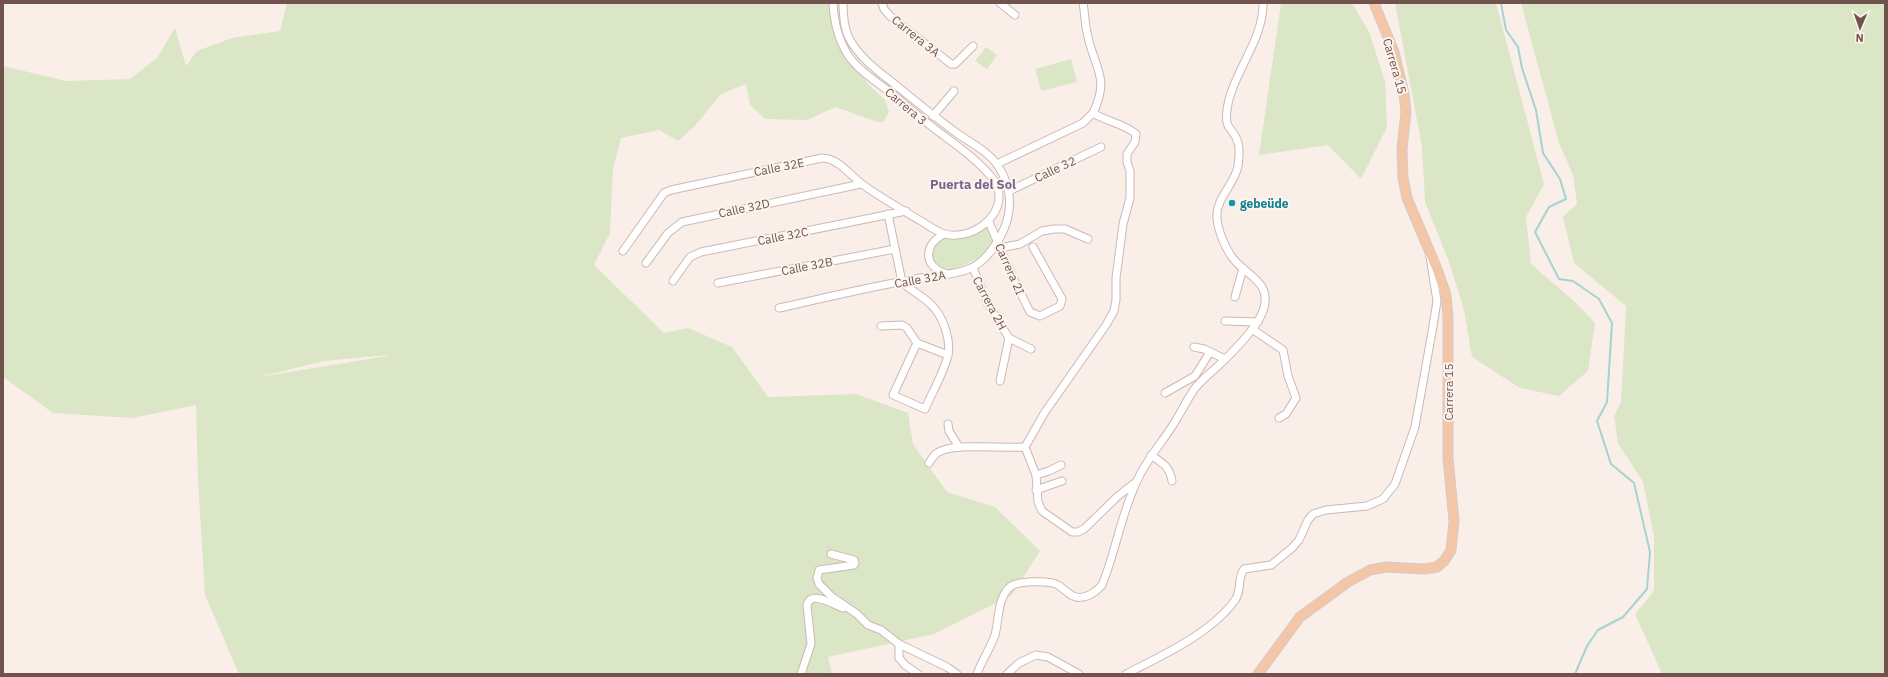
<svg xmlns="http://www.w3.org/2000/svg" width="1888" height="677" font-family="'IBM Plex Sans',sans-serif">
<style>
.green{fill:#dbe6c7;fill-rule:evenodd}
.lines{fill:none;stroke-linecap:round;stroke-linejoin:round}
.stream{stroke:#a5d3d0;stroke-width:2}
.minor-casing{stroke:#cdb8b2;stroke-width:9}
.major-casing{stroke:#d4cbca;stroke-width:11}
.minor{stroke:#fff;stroke-width:7}
.major{stroke:#f2c6a7;stroke-width:9}
.culture-dot{fill:#0f9aa8;stroke:#fdf4ee;stroke-width:1.5}
.labels{text-anchor:middle;dominant-baseline:central;stroke-width:4;stroke-linejoin:round;paint-order:stroke}
.street-label{font-size:12px;fill:#71534e;stroke:#fdf4ee}
.culture-label{font-size:12px;font-weight:bold;fill:#0d838f;stroke:#fdf4ee;text-anchor:start}
.neighbourhood-label{font-size:13px;font-weight:bold;fill:#78668d;stroke:#fdf4ee}
</style>
<rect width="100%" height="100%" fill="#faefe8"/>
<g class="green">
<path d="M 287,3 L 829,3 L 833,23 L 859,70 L 868,84 L 885,100 L 889,112 L 883,122 L 878,122 L 835,107 L 807,120 L 765,119 L 750,105 L 746,84 L 721,94 L 695,126 L 678,141 L 659,130 L 621,138 L 613,169 L 610,233 L 594,265 L 664,333 L 688,328 L 732,347 L 768,397 L 856,394 L 908,413 L 913,444 L 947,492 L 995,507 L 1040,551 L 1012,595 L 934,634 L 828,657 L 832,674 L 239,674 L 205,595 L 198,481 L 196,405 L 132,418 L 53,413 L 3,377 L 3,66 L 66,81 L 130,79 L 157,58 L 175,28 L 186,66 L 197,51 L 232,38 L 280,31 ZM 387,355 L 387,356 L 259,377 L 324,361 Z"/>
<path d="M 1281,3 L 1352,3 L 1369,32 L 1385,81 L 1387,127 L 1361,179 L 1328,145 L 1259,155 Z"/>
<path d="M 1395,3 L 1496,3 L 1544,184 L 1526,217 L 1531,264 L 1575,302 L 1595,323 L 1588,371 L 1559,396 L 1520,388 L 1472,357 L 1464,310 L 1449,262 L 1425,202 L 1422,147 Z"/>
<path d="M 1521,3 L 1885,3 L 1885,674 L 1662,674 L 1635,614 L 1654,591 L 1654,537 L 1643,482 L 1618,443 L 1614,416 L 1621,402 L 1626,306 L 1574,263 L 1563,217 L 1577,204 L 1573,175 L 1559,143 Z"/>
<path d="M 986,47 L 997,55 L 987,69 L 975,61 Z"/>
<path d="M 1071,59 L 1077,82 L 1041,91 L 1035,69 Z"/>
<path d="M 990,226 L 996,242 C 981,258 967,266 945,271 L 932,264 C 931,252 933,237 949,237 C 953,237 957,239 962,238 C 972,237 981,231 990,226 Z"/>
</g>
<g class="lines">
<path class="stream" d="M 1501,3 L 1506,30 L 1518,47 L 1522,68 L 1536,110 L 1543,153 L 1560,179 L 1566,199 L 1549,207 L 1535,232 L 1559,279 L 1573,281 L 1599,299 L 1612,323 L 1607,402 L 1597,421 L 1611,464 L 1634,483 L 1650,552 L 1647,589 L 1623,617 L 1598,630 L 1587,646 L 1575,674"/>
<g class="minor-casing">
<g id="minor">
<path d="M 882,3 L 884,9 L 890,16 L 951,64 L 955,64 L 973,46"/>
<path d="M 1000,3 L 1015,15"/>
<path d="M 1083,3 C 1085,14 1085,26 1088,37 C 1095,69 1110,78 1093,113 C 1107,122 1123,123 1136,134 L 1135,142 L 1127,154 L 1127,162 L 1130,171 L 1130,198 L 1123,224 L 1116,278 L 1116,300 L 1114,311 L 1106,325 L 1045,412 L 1025,447 L 1036,475 L 1038,502 L 1042,511 L 1072,532 L 1078,532 L 1084,529 L 1118,496 L 1136,482"/>
<path d="M 933,116 L 954,91"/>
<path d="M 997,164 L 1083,123 L 1093,113"/>
<path d="M 1009,191 L 1101,147"/>
<path d="M 888,214 L 902,282 C 912,292 926,297 935,309 C 944,320 951,341 948,355 C 945,370 931,395 925,409 L 893,395 L 917,343"/>
<path d="M 989,222 L 1013,278 L 1030,312 L 1040,316 L 1060,306 L 1062,299 L 1033,247"/>
<path d="M 944,234 C 923,245 923,267 947,274"/>
<path d="M 1000,248 L 1020,244 L 1042,231 L 1054,229 L 1065,229 L 1088,239"/>
<path d="M 623,251 L 664,193 L 671,190 L 822,158 C 838,158 850,175 862,184 C 881,198 901,209 921,221 C 928,225 937,232 945,234 C 975,242 1014,209 993,179 C 979,161 960,148 943,135 C 925,122 908,107 891,93 C 877,82 858,70 848,55 C 838,39 834,22 833,3"/>
<path d="M 646,263 L 668,233 L 682,222 L 861,184"/>
<path d="M 973,268 L 988,304 L 1009,338"/>
<path d="M 673,281 L 690,257 L 701,252 L 906,211"/>
<path d="M 718,283 L 895,249"/>
<path d="M 1235,297 L 1243,268"/>
<path d="M 779,308 C 824,298 869,287 915,279 C 934,275 954,276 971,268 C 985,262 998,243 1004,229 C 1013,208 1011,185 998,166 C 989,152 971,143 958,134 C 937,119 918,103 898,87 C 881,73 860,59 849,38 C 844,28 843,15 843,3"/>
<path d="M 1225,321 L 1258,322"/>
<path d="M 881,326 L 902,325 L 907,328 L 917,343 L 948,355"/>
<path d="M 1252,329 L 1283,350 L 1288,376 L 1296,398 L 1286,414 L 1279,418"/>
<path d="M 1009,338 L 1031,349"/>
<path d="M 1194,347 L 1204,349 L 1225,359"/>
<path d="M 1000,381 L 1009,338"/>
<path d="M 1165,393 L 1195,376 L 1210,352"/>
<path d="M 948,424 L 949,431 L 959,447"/>
<path d="M 1151,455 C 1163,464 1169,465 1172,481"/>
<path d="M 929,463 C 931,460 934,455 937,453 C 952,442 1004,449 1025,447"/>
<path d="M 1036,475 L 1049,471 L 1061,465"/>
<path d="M 1036,490 L 1062,481"/>
<path d="M 831,554 L 854,560 L 855,563 L 854,565 L 819,570 L 817,578 L 819,584 L 832,597 L 857,614 L 868,625 L 881,630 L 899,644 L 947,667 L 957,674"/>
<path d="M 899,644 L 899,658 L 905,665 L 918,674"/>
<path d="M 801,674 L 811,644 L 807,605 C 811,590 832,604 843,608"/>
<path d="M 977,674 C 982,660 990,649 995,635 C 999,621 997,597 1011,586 C 1019,581 1050,580 1058,585 C 1063,588 1067,593 1073,596 C 1084,601 1096,592 1102,585 C 1116,551 1121,514 1137,481 C 1146,460 1161,444 1173,425 C 1180,414 1186,402 1193,391 C 1199,382 1209,374 1217,367 C 1230,355 1257,328 1263,311 C 1272,285 1252,278 1237,263 C 1227,253 1218,232 1217,218 C 1215,199 1235,184 1238,166 C 1239,159 1240,150 1238,143 C 1234,127 1224,132 1227,110 C 1231,75 1264,40 1263,3"/>
<path d="M 1007,674 L 1019,663 L 1036,655 L 1048,657 L 1079,674"/>
<path d="M 1126,674 C 1161,656 1212,633 1235,600 C 1242,591 1237,578 1244,569 L 1271,565 L 1292,548 L 1299,540 L 1308,520 L 1313,514 L 1326,510 L 1367,506 L 1383,499 L 1395,484 L 1415,427 L 1433,326 L 1437,301 L 1430,257"/>
</g>
</g>
<g class="major-casing">
<path id="major" d="M 1258,674 L 1300,617 L 1348,582 L 1370,570 L 1386,567 L 1425,569 L 1437,567 L 1445,560 L 1451,550 L 1454,521 L 1448,458 L 1448,317 L 1446,295 L 1437,269 L 1407,198 L 1403,178 L 1402,149 L 1406,112 L 1404,94 L 1394,52 L 1374,3"/>
</g>
<use href="#minor" class="minor"/>
<use href="#major" class="major"/>
</g>
<circle class="culture-dot" cx="1232" cy="203" r="4"/>
<g class="labels">
<g class="street-label">
<text transform="translate(916 36) rotate(39)">Carrera 3A</text>
<text transform="translate(1395 66) rotate(74)">Carrera 15</text>
<text transform="translate(906 106) rotate(40)">Carrera 3</text>
<text transform="translate(779 167) rotate(-11)">Calle 32E</text>
<text transform="translate(1055 169) rotate(-25)">Calle 32</text>
<text transform="translate(744 208) rotate(-12)">Calle 32D</text>
<text transform="translate(783 236) rotate(-11)">Calle 32C</text>
<text transform="translate(807 266) rotate(-11)">Calle 32B</text>
<text transform="translate(1010 269) rotate(66)">Carrera 2I</text>
<text transform="translate(920 279) rotate(-10)">Calle 32A</text>
<text transform="translate(990 303) rotate(62)">Carrera 2H</text>
<text transform="translate(1448 392) rotate(-90)">Carrera 15</text>
</g>
<g class="culture-label">
<text x="1240" y="203">gebeüde</text>
</g>
<g class="neighbourhood-label">
<text x="973" y="184">Puerta del Sol</text>
</g>
</g>
<rect width="1888" height="677" fill="none" stroke="#71534e" stroke-width="8"/>
<g transform="translate(1860 28) rotate(182)" stroke="#fdf4ee" stroke-width="3" paint-order="stroke">
<path d="M0-3L7 15L0 10L-7 15Z" fill="#71534e"/>
<text y="-6" font-size="11" font-weight="bold" text-anchor="middle" fill="#71534e">N</text>
</g>
</svg>
